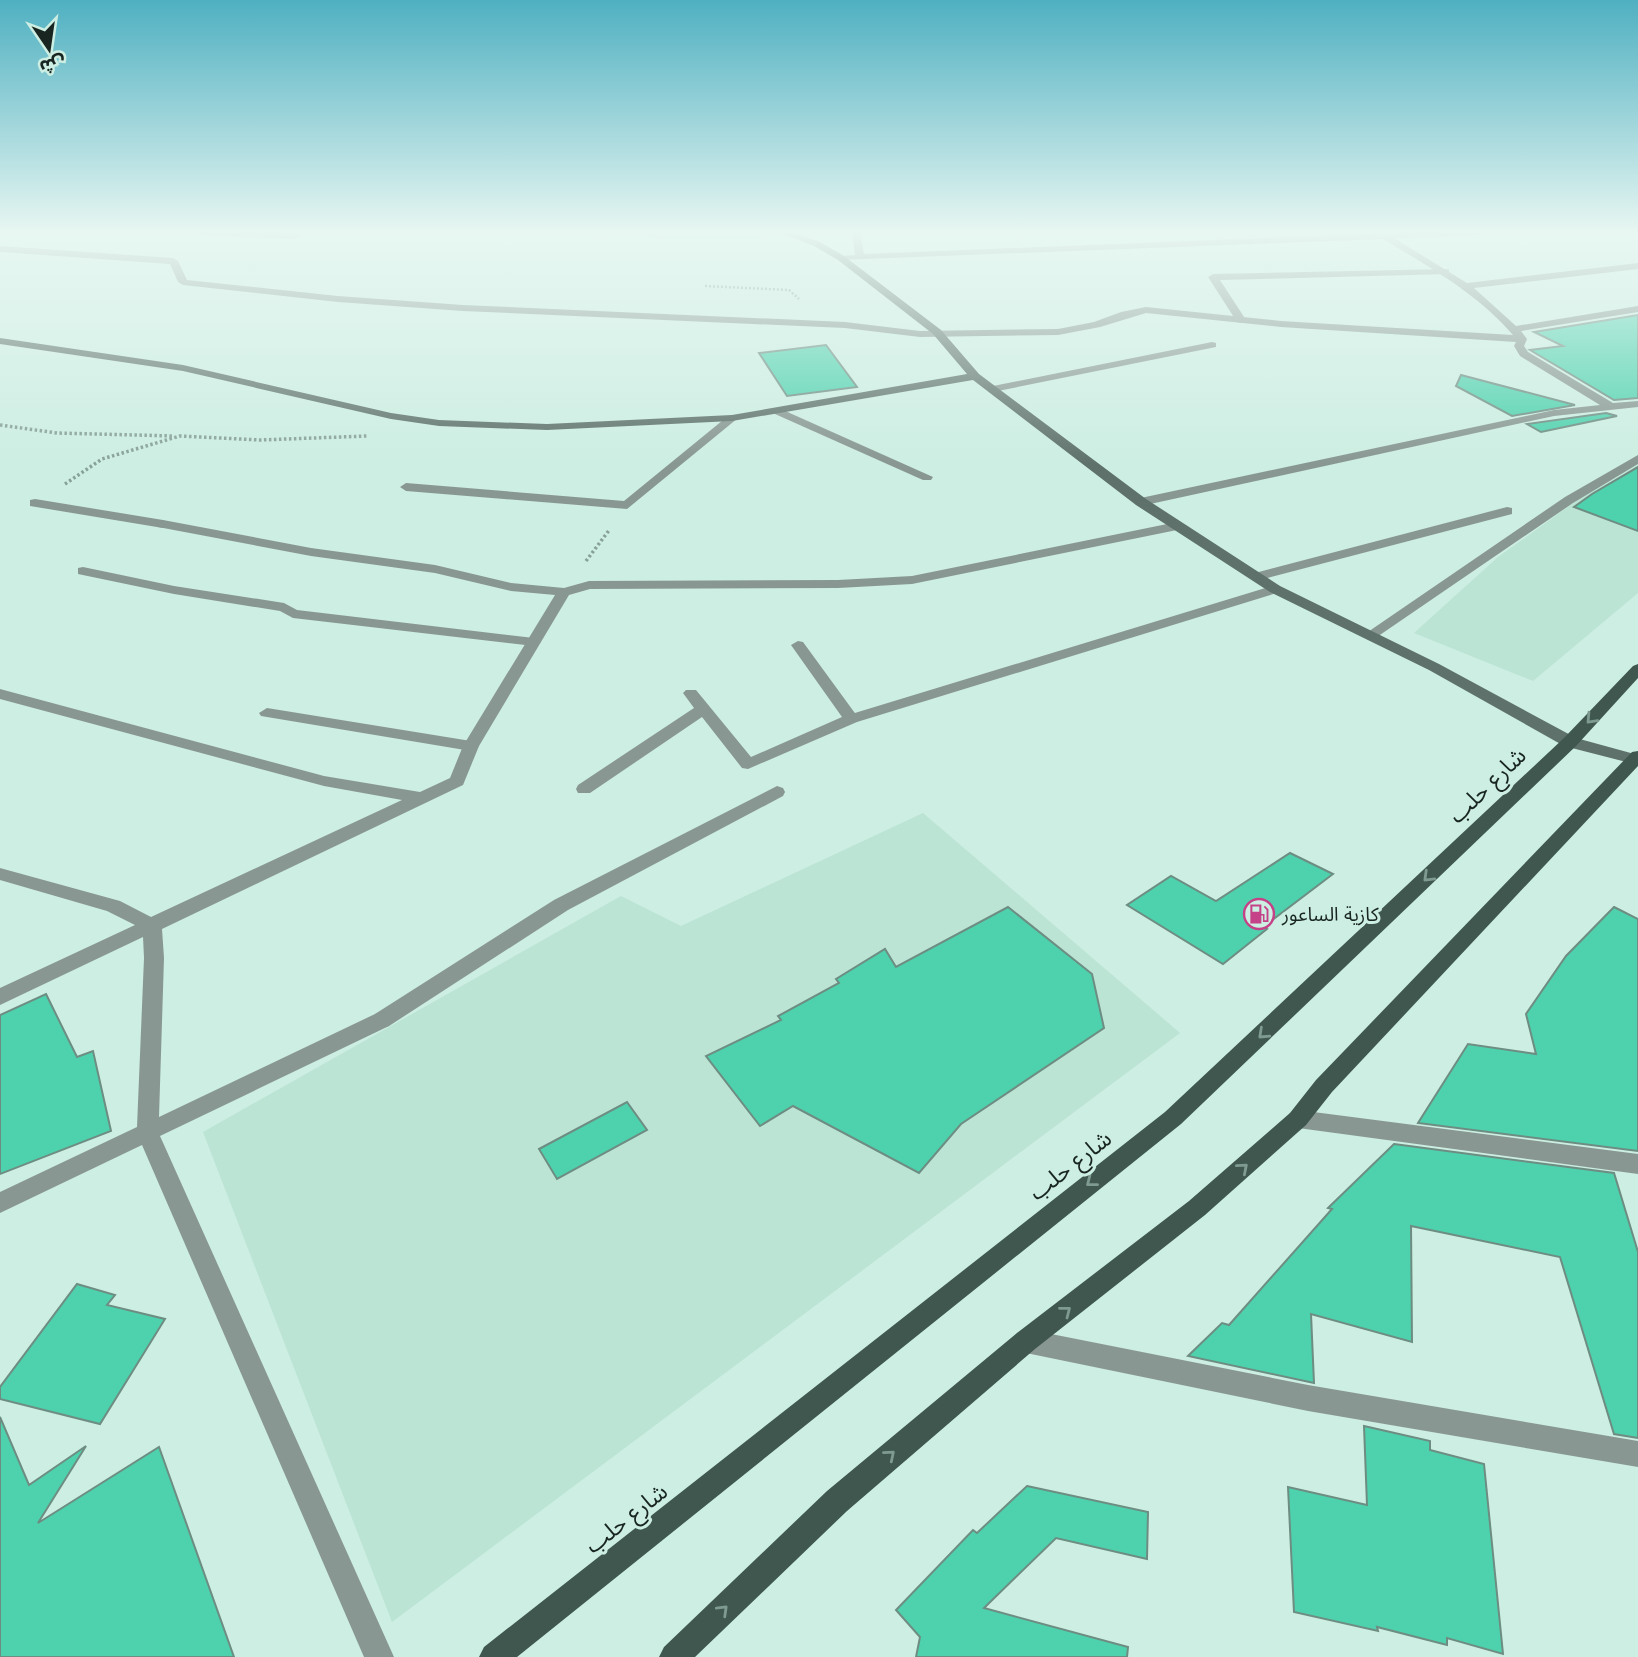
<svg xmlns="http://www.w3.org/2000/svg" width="1638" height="1657" font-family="Inter,'Noto Sans Arabic',sans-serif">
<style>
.built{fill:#bbe4d5}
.building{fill:#4ed1ad;stroke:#6e8d82;stroke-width:2}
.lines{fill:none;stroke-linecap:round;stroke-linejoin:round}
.path-far1{stroke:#88a198;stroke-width:2.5;stroke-dasharray:2 2;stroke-linecap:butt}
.path{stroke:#88a198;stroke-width:3.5;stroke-dasharray:2.5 2.5;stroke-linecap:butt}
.lane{fill:#899792;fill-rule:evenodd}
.street{fill:#899792;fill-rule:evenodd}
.secondary{fill:#5e716a;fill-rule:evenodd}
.primary{fill:#3f574f;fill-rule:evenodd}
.oneway{stroke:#7f9b91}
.labels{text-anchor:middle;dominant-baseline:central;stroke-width:6;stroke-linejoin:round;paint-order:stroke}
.poi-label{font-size:19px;fill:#182520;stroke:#cdeee2;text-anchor:start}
.near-street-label{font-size:23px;fill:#182520;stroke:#cdeee2}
</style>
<rect width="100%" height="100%" fill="#cdeee2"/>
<g class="built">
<path d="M 1638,465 L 1638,593 L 1533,681 L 1414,633 L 1498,557 L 1579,499 Z"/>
<path d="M 923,813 L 1180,1033 L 392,1622 L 203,1132 L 621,896 L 681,926 Z"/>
</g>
<g class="building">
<path d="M 1638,315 L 1638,398 L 1614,400 L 1530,350 L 1563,346 L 1534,332 Z"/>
<path d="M 826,345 L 857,387 L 787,396 L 759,353 Z"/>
<path d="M 1461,375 L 1575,405 L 1512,416 L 1456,386 Z"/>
<path d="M 1606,413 L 1617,416 L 1541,432 L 1527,424 Z"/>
<path d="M 1638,467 L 1638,531 L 1574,507 L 1592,494 Z"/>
<path d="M 1290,853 L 1333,874 L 1263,927 L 1267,929 L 1223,964 L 1127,905 L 1171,876 L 1216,901 Z"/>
<path d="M 1008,907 L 1092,974 L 1104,1028 L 961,1124 L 919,1173 L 793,1106 L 760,1126 L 706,1056 L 781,1020 L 778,1016 L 839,983 L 836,979 L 885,949 L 896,967 Z"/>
<path d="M 1614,907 L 1638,919 L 1638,1151 L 1418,1123 L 1468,1044 L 1536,1054 L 1526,1014 L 1566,956 Z"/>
<path d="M 46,994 L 77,1057 L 93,1051 L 111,1131 L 0,1174 L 0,1015 Z"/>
<path d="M 627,1102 L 647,1130 L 557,1179 L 539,1149 Z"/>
<path d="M 1394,1144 L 1614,1173 L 1638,1252 L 1638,1438 L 1614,1434 L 1560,1257 L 1411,1226 L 1412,1342 L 1311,1314 L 1314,1383 L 1188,1356 L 1222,1323 L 1229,1325 L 1332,1209 L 1328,1208 Z"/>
<path d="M 77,1284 L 115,1295 L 107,1305 L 165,1319 L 100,1424 L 0,1399 L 0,1387 Z"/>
<path d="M 0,1417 L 29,1485 L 86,1446 L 38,1523 L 159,1447 L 234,1657 L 0,1657 Z"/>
<path d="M 1364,1426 L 1430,1441 L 1430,1450 L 1484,1464 L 1503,1654 L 1447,1638 L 1447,1645 L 1377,1627 L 1378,1631 L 1294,1612 L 1288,1487 L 1367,1505 Z"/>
<path d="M 1027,1486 L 1148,1512 L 1147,1559 L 1056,1538 L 984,1608 L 1128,1647 L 1127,1657 L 916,1657 L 920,1637 L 896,1610 L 973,1530 L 977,1533 Z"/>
</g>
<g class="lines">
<g class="path-far1">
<path d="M 597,232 L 681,238 L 761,238"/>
<path d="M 705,286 L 789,290 L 799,299"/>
</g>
<g class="path">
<path d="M 0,425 L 57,433 L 174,436"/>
<path d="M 65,484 L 102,459 L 180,436 L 260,440 L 367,436"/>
<path d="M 586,561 L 610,529"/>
</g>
<g class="lane">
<path d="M 199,232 L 294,233 L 305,232 L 296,239 L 203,235 Z"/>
<path d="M 1446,269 L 1449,270 L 1449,274 L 1220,280 L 1246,320 L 1241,323 L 1237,322 L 1208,277 L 1213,274 Z"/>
<path d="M 775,410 L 783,410 L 933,477 L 931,480 L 923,480 L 775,414 Z"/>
<path d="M 1638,455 L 1638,464 L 1573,503 L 1374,639 L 1369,640 L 1362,636 L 1565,497 Z"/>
<path d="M 35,499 L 163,520 L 170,524 L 163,528 L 30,506 L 30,500 Z"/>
<path d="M 1507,507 L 1512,508 L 1512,514 L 1256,581 L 1249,577 L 1251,574 Z"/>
<path d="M 83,567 L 174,586 L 284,603 L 297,610 L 534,638 L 541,642 L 534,646 L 293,618 L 280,611 L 174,594 L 78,574 L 78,568 Z"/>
<path d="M 798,641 L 803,642 L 857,716 L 859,719 L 857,722 L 748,769 L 742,768 L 702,717 L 590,793 L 578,793 L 576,789 L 578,785 L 694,708 L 683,693 L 686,690 L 696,690 L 751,757 L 842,717 L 791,645 Z"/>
<path d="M 267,708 L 471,741 L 479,746 L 471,751 L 261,716 L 259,713 Z"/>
<path d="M 777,786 L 783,788 L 785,792 L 783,796 L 568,910 L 389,1026 L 382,1028 L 375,1026 L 372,1020 L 375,1014 L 554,900 Z"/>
<path d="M 1298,1110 L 1638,1154 L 1638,1174 L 1298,1128 L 1290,1125 L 1287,1119 L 1290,1113 Z"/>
<path d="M 1026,1329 L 1308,1385 L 1638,1441 L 1638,1467 L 1308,1411 L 1026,1353 L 1017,1349 L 1014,1341 L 1017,1333 Z"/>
</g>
<g class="street">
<path d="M 852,232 L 860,232 L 864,254 L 1416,232 L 1485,232 L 1481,235 L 1394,238 L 1467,283 L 1638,263 L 1638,269 L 1474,288 L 1516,326 L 1638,306 L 1638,312 L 1521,331 L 1527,339 L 1524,346 L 1528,352 L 1613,403 L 1638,401 L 1638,407 L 1554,416 L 1141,506 L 1136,505 L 1136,499 L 1554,410 L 1600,405 L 1520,356 L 1514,346 L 1516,342 L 1281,327 L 1146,313 L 1100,327 L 1058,335 L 920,337 L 845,328 L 463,311 L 338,302 L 183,285 L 178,282 L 170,264 L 0,252 L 0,246 L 173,258 L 178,261 L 187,280 L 338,296 L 463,305 L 845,322 L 920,331 L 1058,329 L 1094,322 L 1121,312 L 1146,307 L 1281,321 L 1513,335 C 1477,293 1429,267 1383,239 L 838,260 L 838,256 L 855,255 Z"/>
<path d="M 1212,342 L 1216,343 L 1216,347 L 993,392 L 987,389 L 993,386 Z"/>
<path d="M 728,416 L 738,418 L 627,509 L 406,491 L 400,487 L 406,483 L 624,501 Z"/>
<path d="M 163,520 L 311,548 L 435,565 L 511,583 L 564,588 L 589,581 L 838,580 L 912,576 L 1177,522 L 1184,526 L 1177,530 L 912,584 L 838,588 L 590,589 L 569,595 L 479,746 L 463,785 L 162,929 L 164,958 L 159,1117 L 375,1014 L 382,1012 L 389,1014 L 392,1020 L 389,1026 L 160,1136 L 394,1657 L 364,1657 L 142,1145 L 0,1213 L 0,1192 L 137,1127 L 144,958 L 143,937 L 0,1005 L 0,988 L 135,925 L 107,911 L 0,880 L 0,868 L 120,901 L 151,917 L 402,800 L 324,786 L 0,699 L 0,689 L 324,776 L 420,792 L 450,778 L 463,746 L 555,595 L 511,591 L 435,573 L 311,556 L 158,527 L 156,524 Z"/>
<path d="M 1275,585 L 1280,586 L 1280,592 L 857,722 L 845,722 L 843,719 L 845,716 Z"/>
</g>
<path class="secondary" d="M 779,232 L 791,232 L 820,242 L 844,256 L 941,330 L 979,374 L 1146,499 L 1280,586 L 1439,664 L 1576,738 L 1638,755 L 1638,765 L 1564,746 L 1429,670 L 1270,592 L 1136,505 L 973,380 L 732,421 L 547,430 L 439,426 L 391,419 L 183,371 L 0,344 L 0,338 L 183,365 L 391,413 L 439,420 L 547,424 L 732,415 L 967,374 L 933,334 L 838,260 L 814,246 Z"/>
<g class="primary">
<path d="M 1638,664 L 1638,678 L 1576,746 L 1181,1124 L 517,1657 L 479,1657 L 484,1647 L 1165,1112 L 1564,738 L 1633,666 Z"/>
<path d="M 1638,751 L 1638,766 L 1332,1092 L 1306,1125 L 1205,1215 L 1035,1349 L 847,1511 L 695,1657 L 659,1657 L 664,1647 L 827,1491 L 1017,1333 L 1189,1201 L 1290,1113 L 1316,1080 L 1632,752 Z"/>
</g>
</g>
<defs><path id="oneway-chevron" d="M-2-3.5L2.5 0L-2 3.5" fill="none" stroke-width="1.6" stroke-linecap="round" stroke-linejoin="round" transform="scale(1.75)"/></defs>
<g class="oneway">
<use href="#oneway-chevron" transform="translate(1591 719) rotate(133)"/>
<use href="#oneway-chevron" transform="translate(1428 877) rotate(136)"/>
<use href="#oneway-chevron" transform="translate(1263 1034) rotate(137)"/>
<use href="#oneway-chevron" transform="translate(1243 1168) rotate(-41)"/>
<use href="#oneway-chevron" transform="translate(1091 1182) rotate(142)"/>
<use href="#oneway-chevron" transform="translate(1066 1311) rotate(-38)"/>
<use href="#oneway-chevron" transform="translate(890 1455) rotate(-40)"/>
<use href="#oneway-chevron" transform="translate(723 1610) rotate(-44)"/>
</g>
<linearGradient id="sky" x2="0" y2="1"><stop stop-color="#4fb0c1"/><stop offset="0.5" stop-color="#e8f7f2"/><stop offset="1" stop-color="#e8f7f2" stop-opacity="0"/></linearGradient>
<rect width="1638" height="464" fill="url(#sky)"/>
<defs>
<g id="fuel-ring" transform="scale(1.575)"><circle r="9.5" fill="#cdeee2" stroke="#c64288" stroke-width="1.5"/><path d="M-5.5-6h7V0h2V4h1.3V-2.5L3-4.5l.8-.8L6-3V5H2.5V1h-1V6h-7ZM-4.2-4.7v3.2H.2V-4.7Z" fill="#c64288"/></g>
</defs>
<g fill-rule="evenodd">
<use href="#fuel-ring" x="1259" y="914"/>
</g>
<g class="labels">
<g class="poi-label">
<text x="1282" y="914">كازية الساعور</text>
</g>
<g class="near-street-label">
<text transform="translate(1487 785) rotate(-44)">شارع حلب</text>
<text transform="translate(1070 1165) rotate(-38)">شارع حلب</text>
<text transform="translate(626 1518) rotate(-38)">شارع حلب</text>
</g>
</g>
<g transform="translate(49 49) rotate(167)" stroke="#cdeee2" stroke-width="5" paint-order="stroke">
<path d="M0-5L12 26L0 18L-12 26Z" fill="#182520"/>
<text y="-10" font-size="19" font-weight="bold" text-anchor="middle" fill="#182520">ش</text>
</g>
</svg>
